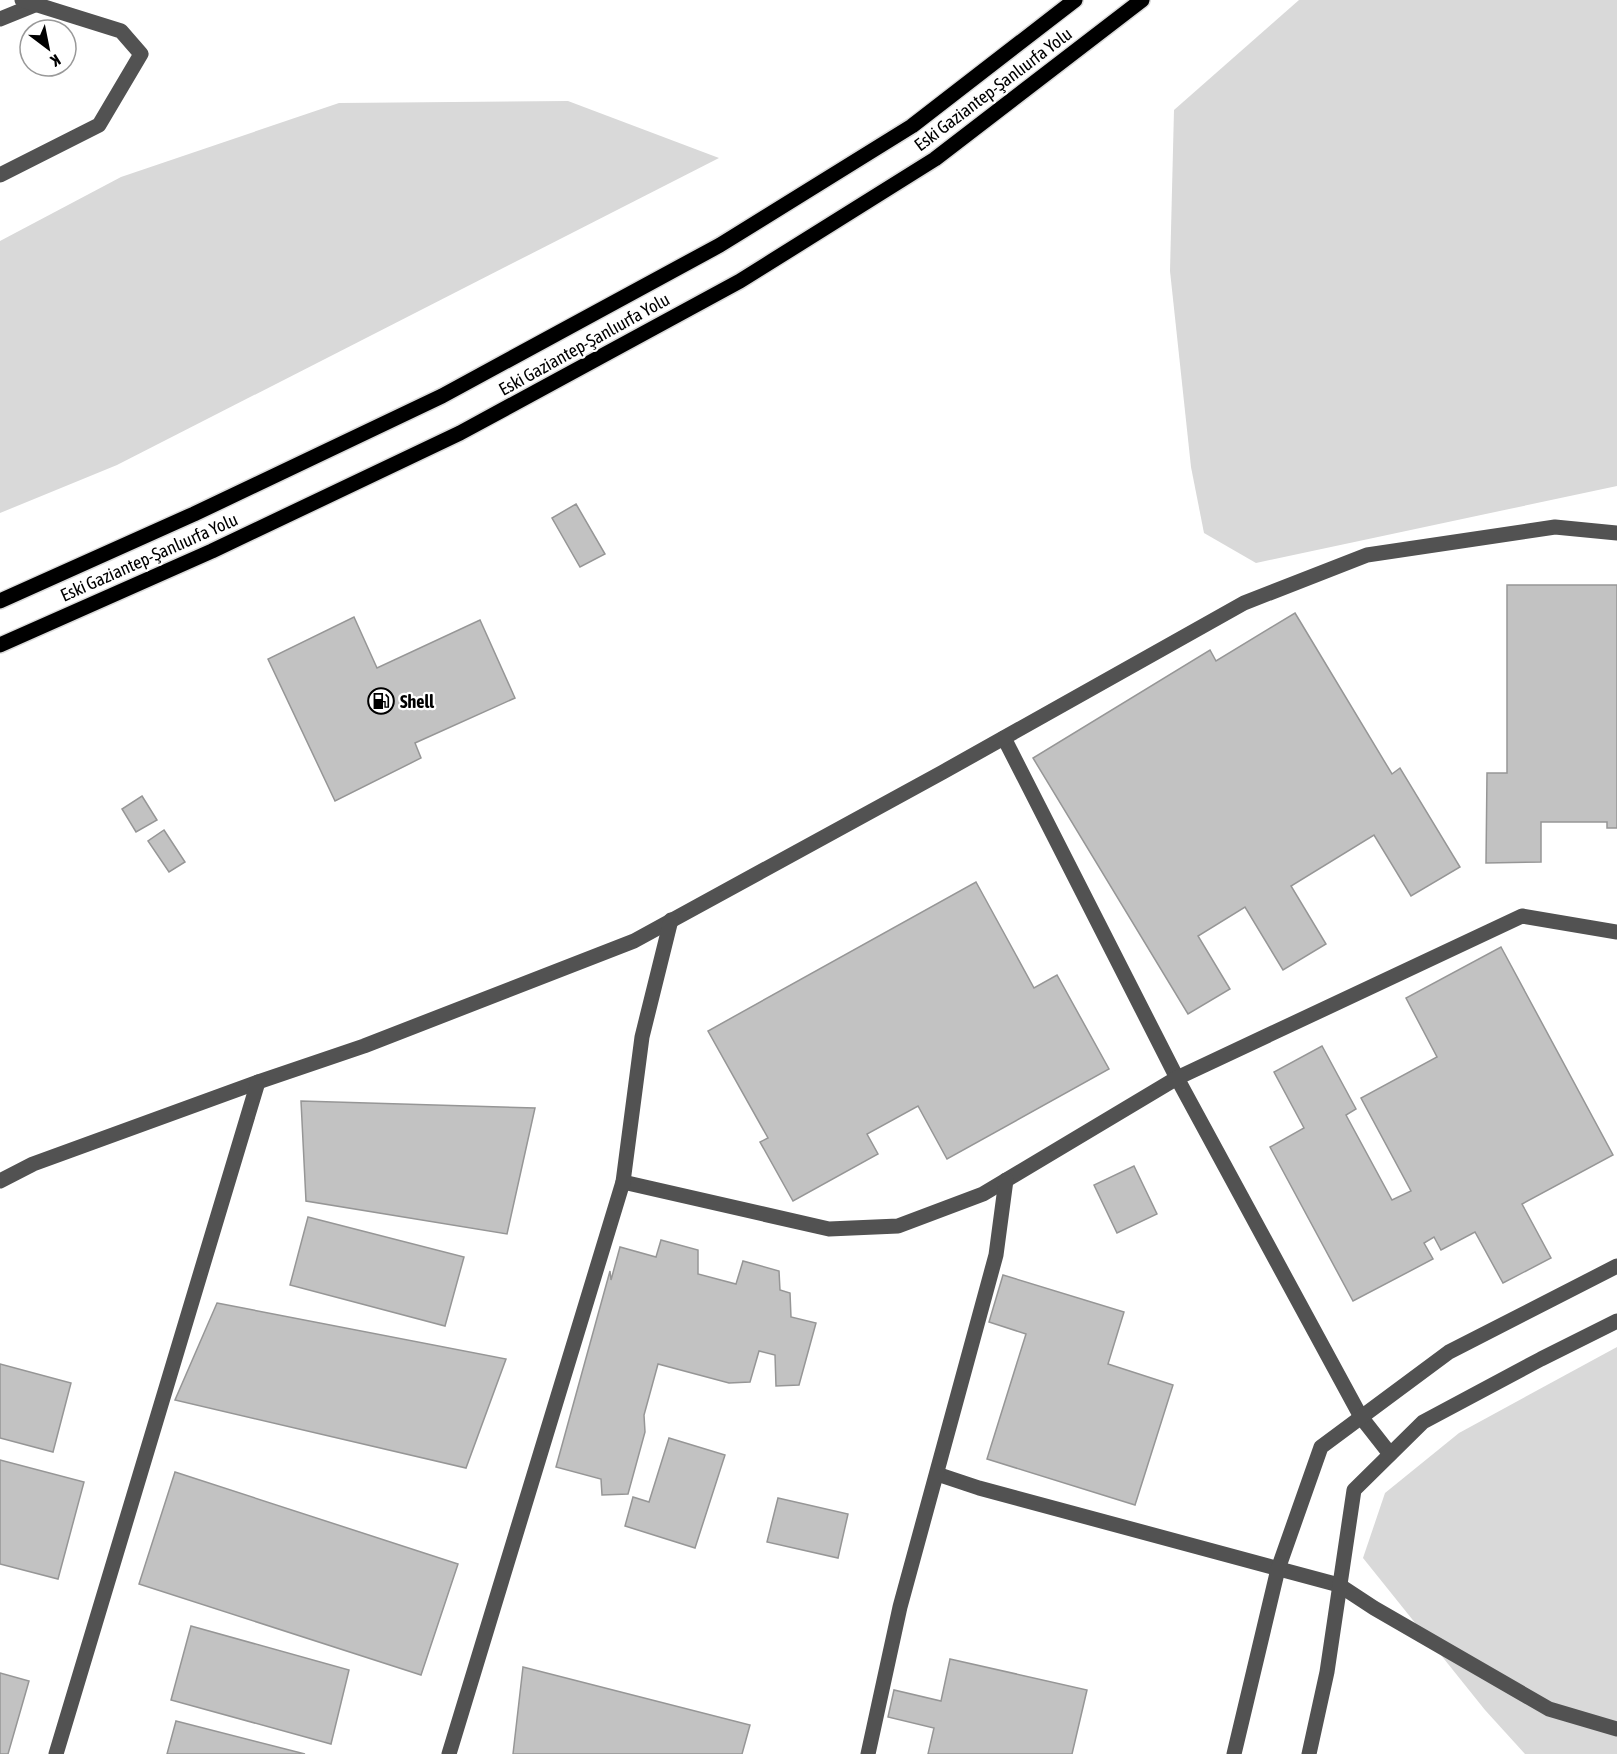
<svg xmlns="http://www.w3.org/2000/svg" width="1617" height="1754" font-family="'Asap Condensed',sans-serif">
<style>
.green{fill:#d9d9d9}
.building{fill:#c2c2c2;stroke:#969696;stroke-width:1.5}
.lines{fill:none;stroke-linecap:round;stroke-linejoin:round}
.major-casing{stroke:#dbdbdb;stroke-width:18}
.minor{stroke:#525252;stroke-width:15}
.major{stroke:#000;stroke-width:15}
.labels{text-anchor:middle;dominant-baseline:central;stroke-width:4.5;stroke-linejoin:round;paint-order:stroke}
.street-label{font-size:18px;fill:#000;stroke:#fff}
.poi-label{font-size:18px;font-weight:bold;fill:#000;stroke:#fff;text-anchor:start}
</style>
<rect width="100%" height="100%" fill="#fff"/>
<g class="green">
<path d="M 1299,0 L 1617,0 L 1617,486 L 1256,563 L 1204,533 L 1191,467 L 1170,271 L 1174,110 Z"/>
<path d="M 568,101 L 719,158 L 117,465 L 0,513 L 0,241 L 121,177 L 339,103 Z"/>
<path d="M 1617,1347 L 1617,1754 L 1525,1754 L 1485,1710 L 1363,1558 L 1385,1493 L 1459,1433 Z"/>
</g>
<g class="building">
<path d="M 576,504 L 605,554 L 580,567 L 552,518 Z"/>
<path d="M 1507,585 L 1617,585 L 1617,828 L 1607,828 L 1607,822 L 1541,822 L 1541,862 L 1486,863 L 1487,773 L 1507,773 Z"/>
<path d="M 1295,613 L 1392,774 L 1400,768 L 1460,867 L 1411,896 L 1374,835 L 1291,886 L 1326,944 L 1283,970 L 1245,907 L 1198,936 L 1230,989 L 1188,1014 L 1033,758 L 1210,650 L 1216,661 Z"/>
<path d="M 354,617 L 377,668 L 480,620 L 515,698 L 415,743 L 421,758 L 335,801 L 268,659 Z"/>
<path d="M 142,796 L 157,820 L 136,832 L 122,809 Z"/>
<path d="M 164,830 L 185,862 L 169,872 L 148,841 Z"/>
<path d="M 976,882 L 1034,988 L 1057,975 L 1109,1069 L 947,1159 L 918,1106 L 867,1134 L 878,1154 L 793,1201 L 760,1142 L 768,1138 L 708,1031 Z"/>
<path d="M 1501,947 L 1613,1155 L 1522,1204 L 1551,1258 L 1503,1283 L 1475,1232 L 1441,1250 L 1434,1237 L 1424,1243 L 1433,1259 L 1353,1301 L 1270,1147 L 1304,1128 L 1274,1072 L 1322,1046 L 1356,1109 L 1346,1115 L 1392,1200 L 1411,1191 L 1361,1098 L 1437,1057 L 1406,998 Z"/>
<path d="M 301,1101 L 535,1108 L 507,1234 L 306,1201 Z"/>
<path d="M 1134,1166 L 1157,1214 L 1117,1233 L 1094,1185 Z"/>
<path d="M 308,1217 L 464,1257 L 445,1326 L 290,1285 Z"/>
<path d="M 661,1240 L 698,1250 L 698,1274 L 736,1284 L 743,1261 L 779,1271 L 780,1290 L 790,1293 L 791,1317 L 816,1323 L 799,1385 L 776,1386 L 775,1355 L 759,1351 L 750,1382 L 729,1383 L 658,1364 L 644,1415 L 645,1432 L 628,1494 L 602,1495 L 601,1479 L 556,1467 L 610,1271 L 611,1280 L 620,1247 L 656,1257 Z"/>
<path d="M 1003,1275 L 1124,1312 L 1108,1364 L 1173,1385 L 1135,1505 L 987,1459 L 1026,1334 L 989,1322 Z"/>
<path d="M 217,1303 L 506,1359 L 466,1468 L 175,1400 Z"/>
<path d="M 0,1364 L 71,1383 L 53,1452 L 0,1438 Z"/>
<path d="M 669,1438 L 725,1455 L 695,1548 L 625,1526 L 633,1497 L 649,1502 Z"/>
<path d="M 0,1460 L 84,1482 L 58,1579 L 0,1564 Z"/>
<path d="M 175,1472 L 458,1564 L 421,1675 L 139,1584 Z"/>
<path d="M 778,1498 L 848,1514 L 838,1558 L 767,1542 Z"/>
<path d="M 191,1626 L 349,1670 L 331,1744 L 171,1700 Z"/>
<path d="M 950,1659 L 1087,1690 L 1072,1754 L 928,1754 L 934,1728 L 888,1717 L 894,1690 L 941,1701 Z"/>
<path d="M 523,1667 L 750,1725 L 742,1754 L 513,1754 Z"/>
<path d="M 0,1673 L 29,1681 L 8,1754 L 0,1754 Z"/>
<path d="M 176,1721 L 305,1754 L 167,1754 Z"/>
</g>
<g class="lines">
<g class="major-casing">
<g id="major">
<path d="M 0,601 L 194,514 L 442,396 L 720,245 L 912,126 L 1075,0"/>
<path d="M 0,645 L 212,551 L 460,433 L 740,281 L 935,159 L 1142,0"/>
</g>
</g>
<g class="minor">
<path d="M 0,19 L 37,4"/>
<path d="M 0,175 L 99,125 L 141,54 L 121,31 L 22,0"/>
<path d="M 1004,738 L 1177,1078 L 1361,1417 L 1390,1454"/>
<path d="M 0,1181 L 33,1164 L 258,1082 L 364,1046 L 634,941 L 943,772 L 1244,603 L 1367,555 L 1555,527 L 1617,533"/>
<path d="M 623,1182 L 829,1229 L 898,1226 L 983,1194 L 1177,1078 L 1522,916 L 1617,932"/>
<path d="M 937,1474 L 979,1488 L 1339,1585 L 1374,1608 L 1549,1709 L 1617,1729"/>
<path d="M 56,1754 L 258,1082"/>
<path d="M 449,1754 L 623,1182 L 642,1037 L 671,920"/>
<path d="M 868,1754 L 900,1607 L 996,1255 L 1006,1180"/>
<path d="M 1234,1754 L 1278,1569 L 1321,1447 L 1449,1352 L 1617,1266"/>
<path d="M 1309,1754 L 1327,1672 L 1354,1490 L 1423,1422 L 1541,1359 L 1617,1321"/>
</g>
<use href="#major" class="major"/>
</g>
<defs>
<g id="fuel-ring" transform="scale(1.35)"><circle r="9.5" fill="#fff" stroke="#000" stroke-width="1.5"/><path d="M-5.5-6h7V0h2V4h1.3V-2.5L3-4.5l.8-.8L6-3V5H2.5V1h-1V6h-7ZM-4.2-4.7v3.2H.2V-4.7Z" fill="#000"/></g>
</defs>
<g fill-rule="evenodd">
<use href="#fuel-ring" x="381" y="701"/>
</g>
<g class="labels">
<g class="street-label">
<text transform="translate(993 89) rotate(-37)">Eski Gaziantep-Şanlıurfa Yolu</text>
<text transform="translate(584 344) rotate(-29)">Eski Gaziantep-Şanlıurfa Yolu</text>
<text transform="translate(149 557) rotate(-24)">Eski Gaziantep-Şanlıurfa Yolu</text>
</g>
<g class="poi-label">
<text x="400" y="701">Shell</text>
</g>
</g>
<g transform="translate(48 48) rotate(148)"><circle r="28" fill="#ffffff" stroke="#999999" stroke-width="1.5"/>
<path d="M0-4.5L10 22L0 15L-10 22Z" fill="#000000"/>
<text y="-9" font-size="16" font-weight="bold" text-anchor="middle" fill="#000000">K</text>
</g>
</svg>
